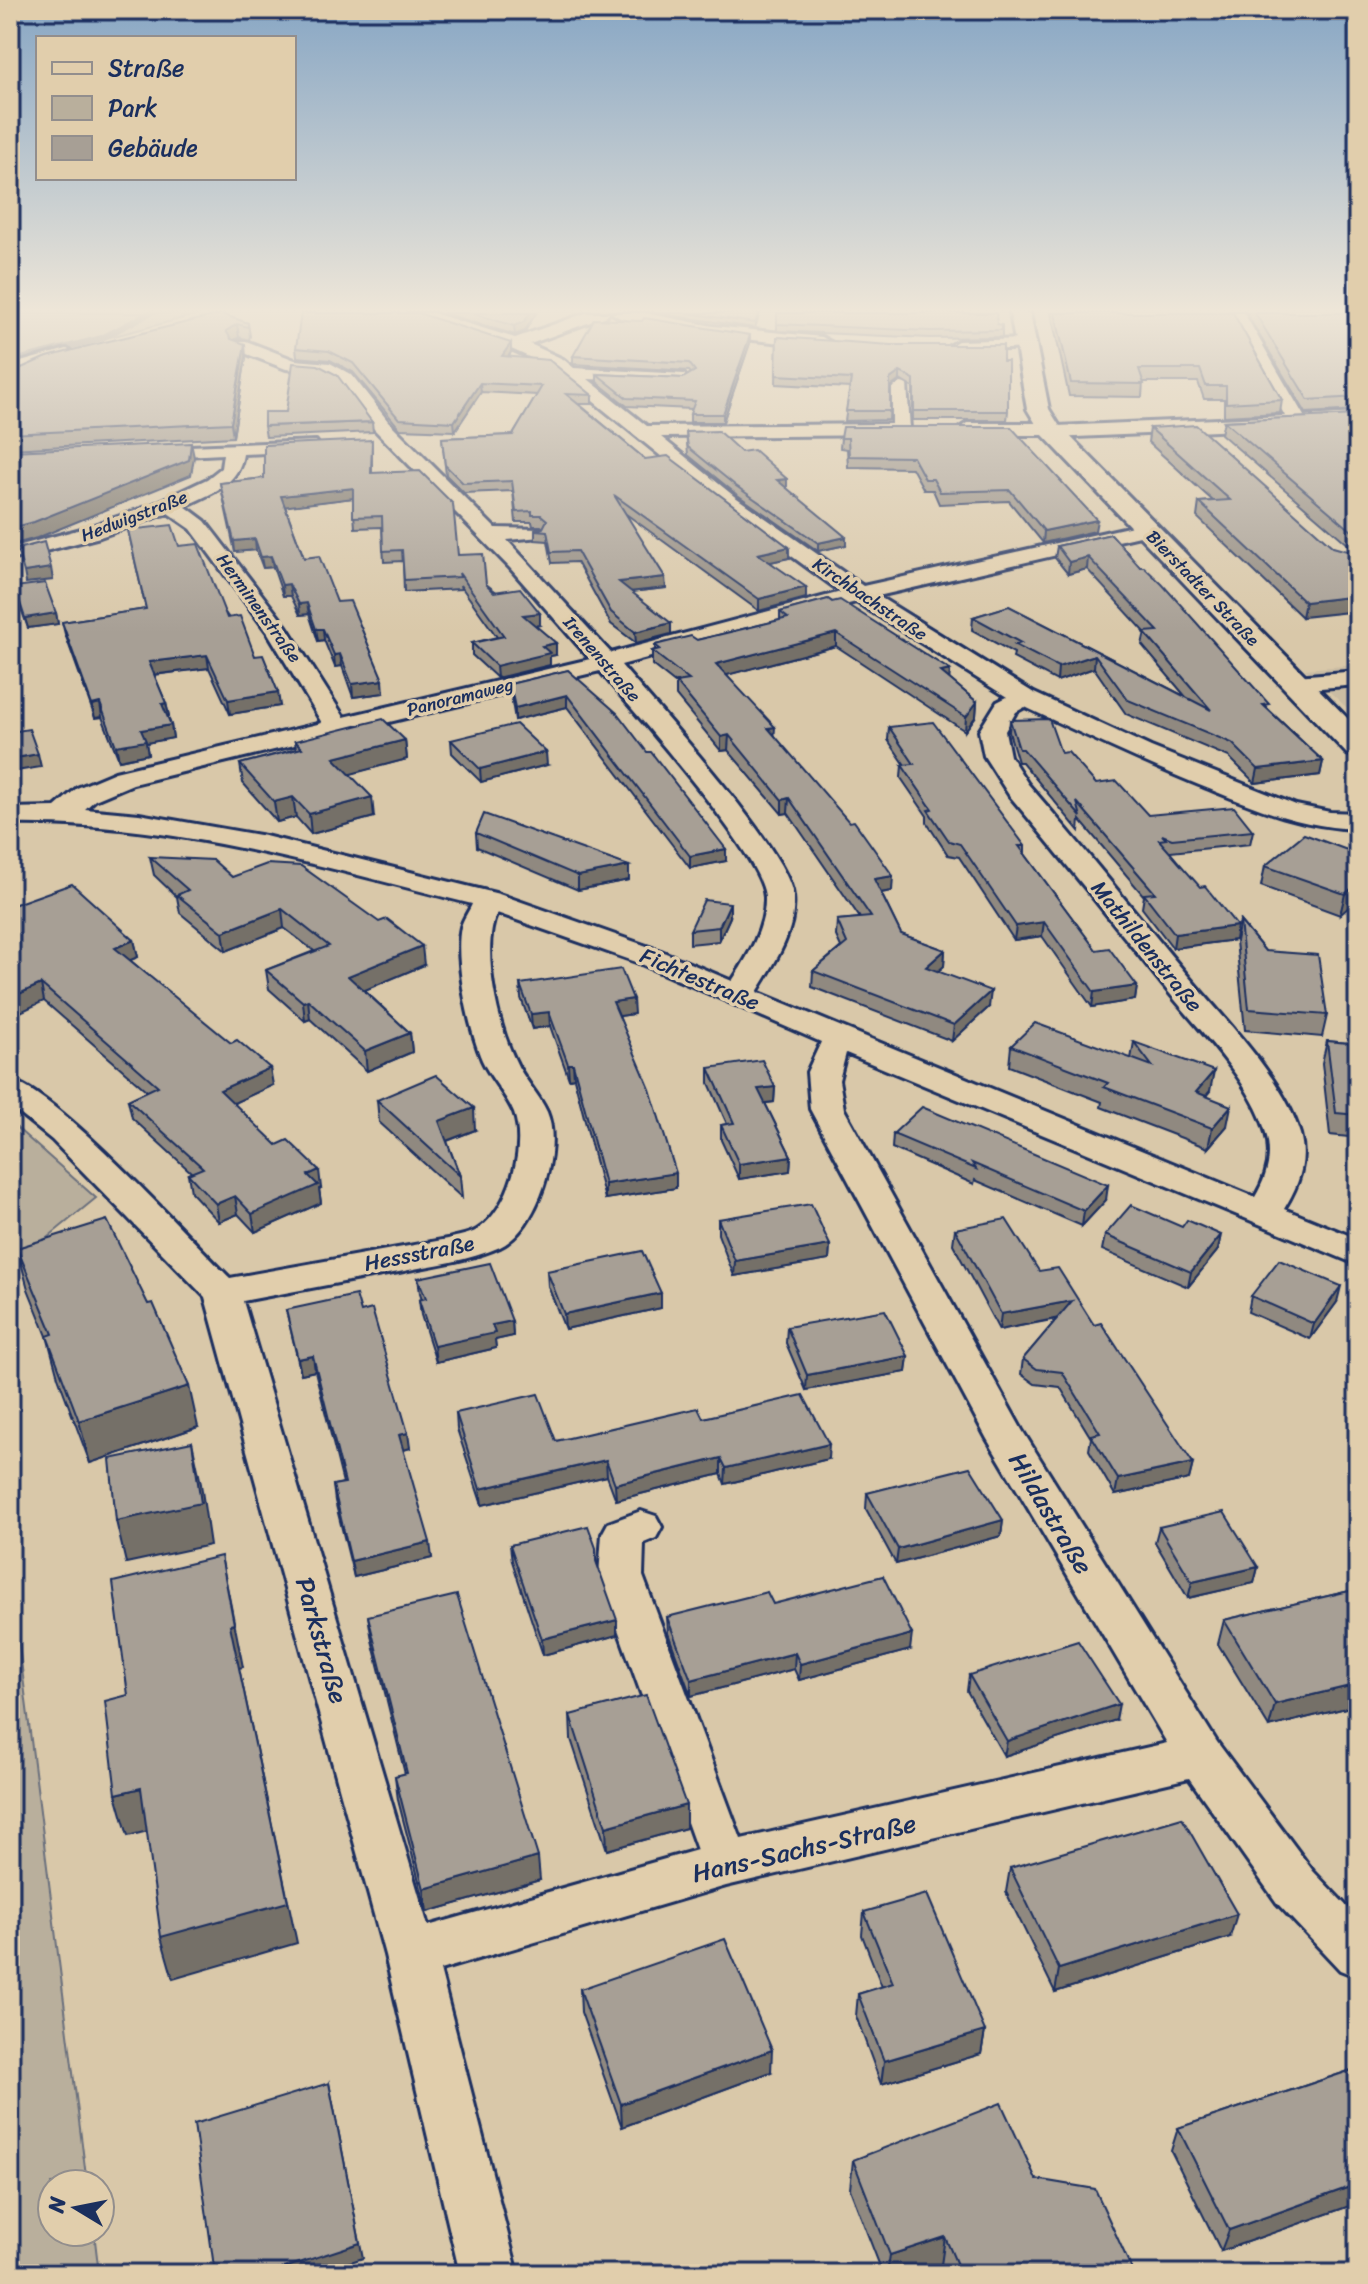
<svg xmlns="http://www.w3.org/2000/svg" width="1368" height="2284" font-family="Sriracha,sans-serif">
<style>
.built{fill:#cabca3}
.green{fill:#b9af9c;stroke:#6a6f7d;stroke-width:2}
.lines{fill:none;stroke-linecap:round;stroke-linejoin:round}
.stream{stroke:#656a7b;stroke-width:6}
.minor-casing{stroke:#1b2f5e;stroke-width:6}
.major-casing{stroke:#1b2f5e;stroke-width:6}
.minor{fill:#e1ceac;fill-rule:evenodd}
.major{fill:#e1ceac;fill-rule:evenodd}
.wall{fill:#908980;stroke:#1b2f5e;stroke-width:2}
.shaded-wall{fill:#756f68;stroke:#1b2f5e;stroke-width:2}
.building{fill:#a79f95;stroke:#1b2f5e;stroke-width:2}
.labels{text-anchor:middle;dominant-baseline:central;stroke-width:7;stroke-linejoin:round;paint-order:stroke}
.far-street-label{font-size:18px;fill:#1b2f5e;stroke:#e1ceac}
.street-label{font-size:22px;fill:#1b2f5e;stroke:#e1ceac}
.near-street-label{font-size:26px;fill:#1b2f5e;stroke:#e1ceac}
</style>
<rect width="100%" height="100%" fill="#d9c8a9"/>
<filter id="ink" filterUnits="userSpaceOnUse"><feTurbulence type="fractalNoise" baseFrequency=".0125" numOctaves="2"/><feDisplacementMap in="SourceGraphic" scale="16" xChannelSelector="R" yChannelSelector="G"/><feConvolveMatrix kernelMatrix="1 2 1 2 8 2 1 2 1" color-interpolation-filters="sRGB"/></filter>
<g filter="url(#ink)">
<path class="built" d="M 1358,665 L 1358,718 L 1305,669 Z"/>
<g class="green">
<path d="M 10,313 L 203,313 L 10,363 Z"/>
<path d="M 10,1122 L 96,1198 L 10,1268 Z"/>
<path d="M 10,1606 L 16,1621 L 87,2184 L 52,2184 L 52,2232 L 94,2232 L 99,2274 L 10,2274 Z"/>
</g>
<g class="lines">
<path class="stream" d="M 10,362 L 102,338 L 150,313"/>
<g class="minor-casing">
<g id="minor">
<path d="M 408,313 L 433,313 L 515,338 L 586,313 L 609,313 L 607,316 L 530,344 L 563,359 L 574,368 L 684,374 L 687,378 L 678,383 L 588,379 L 647,426 L 892,424 L 892,388 L 901,383 L 907,384 L 910,429 L 901,435 L 661,437 L 734,496 L 863,586 L 1146,523 L 1153,525 L 1157,529 L 1153,533 L 878,596 L 1034,693 L 1151,747 L 1296,805 L 1330,812 L 1358,813 L 1358,829 C 1298,827 1254,807 1199,785 C 1140,761 1083,734 1025,707 L 1016,712 L 1005,731 L 1010,756 L 1028,784 C 1083,847 1135,912 1188,976 C 1225,1020 1284,1079 1300,1134 C 1308,1162 1298,1186 1284,1209 L 1358,1239 L 1358,1265 L 846,1053 L 839,1080 L 844,1109 L 1022,1430 L 1217,1742 L 1313,1871 L 1358,1918 L 1358,1977 L 1340,1970 L 1277,1903 L 1189,1778 L 726,1886 L 440,1970 L 518,2274 L 460,2274 L 385,1955 L 205,1297 L 52,1140 L 10,1106 L 10,1080 C 57,1092 188,1237 230,1278 L 448,1239 C 457,1236 469,1235 477,1230 C 509,1210 527,1147 514,1113 C 506,1094 490,1078 482,1060 C 469,1029 454,959 461,927 C 463,919 469,911 472,904 C 320,866 168,821 10,824 L 10,808 L 55,807 L 77,788 L 115,772 L 322,723 L 268,633 L 191,529 L 168,513 L 100,537 L 10,560 L 10,548 L 85,528 L 152,505 L 207,479 L 221,468 L 223,454 L 146,458 L 136,452 L 139,448 L 316,441 L 319,445 L 309,451 L 243,454 C 239,484 211,494 185,506 L 205,521 L 286,626 L 344,717 L 590,659 L 510,568 L 374,429 L 340,383 L 320,372 L 286,369 L 234,349 L 231,345 L 234,341 L 246,341 L 295,360 L 330,363 L 352,375 L 388,421 L 495,528 L 541,529 L 545,533 L 541,537 L 507,540 L 611,653 L 841,592 L 720,504 L 551,367 L 509,348 L 410,316 ZM 856,602 L 1007,697 L 997,702 L 979,731 L 984,756 L 1009,795 C 1062,858 1114,924 1166,989 C 1199,1030 1252,1082 1266,1133 C 1273,1156 1267,1177 1255,1197 L 757,992 C 774,964 797,930 793,896 C 789,851 656,707 621,665 ZM 600,671 C 633,711 763,855 765,897 C 766,927 748,957 732,981 L 661,951 L 499,894 L 265,836 L 139,814 L 85,809 L 95,800 L 133,784 ZM 497,913 L 639,963 L 821,1042 L 807,1072 L 810,1109 L 987,1439 L 1167,1743 L 741,1839 L 643,1576 L 644,1543 L 656,1538 L 662,1527 L 656,1516 L 641,1511 L 608,1523 L 602,1534 L 599,1576 L 697,1850 L 428,1926 L 243,1301 C 295,1291 347,1281 399,1272 C 432,1265 469,1261 500,1247 C 537,1230 563,1150 547,1112 C 539,1094 523,1079 515,1060 C 498,1026 480,948 497,913 Z"/>
<path d="M 612,313 L 645,313 L 713,326 L 822,337 L 831,342 L 822,347 L 713,336 L 620,318 Z"/>
<path d="M 1228,313 L 1244,313 L 1304,416 L 1358,413 L 1358,425 L 1052,438 L 1044,435 L 967,435 L 958,429 L 967,423 L 1050,423 L 1057,426 L 1285,416 Z"/>
<path d="M 1026,339 L 1035,344 L 1032,348 L 958,351 L 949,346 L 958,341 Z"/>
<path d="M 67,349 L 76,354 L 73,358 L 10,376 L 10,365 Z"/>
<path d="M 1358,671 L 1358,685 L 1296,690 L 1287,688 L 1284,683 L 1287,678 L 1296,676 Z"/>
</g>
</g>
<g class="major-casing">
<path id="major" d="M 1010,313 L 1030,313 L 1049,409 L 1059,425 L 1358,729 L 1358,757 L 1347,754 L 1042,434 L 1027,409 Z"/>
</g>
<use href="#minor" class="minor"/>
<use href="#major" class="major"/>
</g>
<g class="wall">
<path d="M 443,313 L 536,313 L 525,331 L 515,335 Z"/>
<path d="M 655,313 L 760,313 L 755,328 Z"/>
<path d="M 777,313 L 997,324 L 1002,330 L 1002,337 L 930,338 L 777,331 Z"/>
<path d="M 1051,313 L 1233,313 L 1282,400 L 1280,413 L 1224,416 L 1224,399 L 1204,399 L 1198,382 L 1143,382 L 1142,397 L 1069,396 Z"/>
<path d="M 1246,313 L 1358,313 L 1358,410 L 1306,413 Z"/>
<path d="M 221,314 L 248,323 L 250,336 L 249,340 L 239,337 L 235,340 L 246,357 L 233,437 L 10,449 L 10,373 Z"/>
<path d="M 777,337 L 1003,361 L 1008,411 L 1007,420 L 913,420 L 913,388 L 900,380 L 890,388 L 889,420 L 845,421 L 850,388 L 776,384 Z"/>
<path d="M 511,343 L 511,352 L 509,356 L 592,395 L 592,404 L 579,404 L 645,459 L 789,547 L 789,558 L 770,562 L 806,598 L 759,611 L 626,514 L 666,588 L 631,592 L 671,634 L 636,643 L 611,624 L 577,562 L 552,563 L 548,541 L 535,540 L 535,530 L 543,528 L 541,526 L 533,526 L 532,522 L 516,522 L 513,491 L 464,493 L 446,475 L 442,438 L 513,435 L 537,395 L 481,392 L 455,431 L 400,429 L 353,372 L 330,360 L 297,357 L 296,348 Z"/>
<path d="M 750,343 L 723,422 L 690,422 L 690,414 L 692,409 L 627,406 L 597,382 L 597,374 L 683,378 L 691,373 L 689,371 L 573,364 L 573,356 Z"/>
<path d="M 1358,415 L 1358,550 L 1350,546 L 1221,434 L 1224,421 Z"/>
<path d="M 372,422 L 373,432 L 266,437 L 264,426 Z"/>
<path d="M 1011,427 L 1095,531 L 1043,543 L 1009,501 L 939,504 L 933,490 L 924,490 L 912,468 L 848,467 L 847,449 L 840,448 L 841,438 Z"/>
<path d="M 1150,428 L 1333,547 L 1302,617 L 1197,517 L 1199,502 L 1213,501 L 1148,442 Z"/>
<path d="M 686,432 L 741,452 L 787,479 L 787,487 L 785,487 L 846,545 L 818,551 L 736,494 L 688,455 Z"/>
<path d="M 372,440 L 372,473 L 458,555 L 486,584 L 540,625 L 535,625 L 556,655 L 550,656 L 550,665 L 497,678 L 472,655 L 472,643 L 497,637 L 460,585 L 461,589 L 404,592 L 403,561 L 384,562 L 382,527 L 355,528 L 353,498 L 285,506 L 304,558 L 337,602 L 384,693 L 353,697 L 342,666 L 335,667 L 324,640 L 318,641 L 309,614 L 300,615 L 291,596 L 283,596 L 273,567 L 263,568 L 256,550 L 235,552 L 220,483 L 264,478 Z"/>
<path d="M 128,530 L 179,546 L 255,656 L 280,706 L 230,714 L 209,668 L 154,675 L 166,703 L 169,716 L 168,717 L 171,725 L 173,738 L 146,743 L 148,754 L 119,760 L 102,717 L 95,718 L 65,634 L 62,622 L 146,609 Z"/>
<path d="M 1111,534 L 1268,709 L 1323,761 L 1320,775 L 1255,783 L 1229,757 L 1126,714 L 1094,668 L 1057,681 L 1013,658 L 1014,653 L 972,630 L 973,617 L 1009,606 L 1186,697 L 1142,645 L 1145,632 L 1087,569 L 1068,574 L 1055,558 L 1057,546 Z"/>
<path d="M 15,587 L 56,613 L 58,624 L 28,628 L 17,598 Z"/>
<path d="M 828,599 L 949,679 L 977,702 L 976,716 L 965,731 L 836,646 L 726,675 L 775,736 L 892,891 L 881,893 L 901,934 L 945,950 L 944,966 L 938,971 L 989,1007 L 952,1041 L 812,987 L 813,971 L 841,947 L 836,936 L 837,920 L 860,918 L 788,813 L 782,814 L 728,750 L 721,751 L 676,696 L 676,684 L 652,665 L 652,651 L 655,650 L 655,645 L 697,640 L 780,620 L 780,612 Z"/>
<path d="M 568,670 L 726,861 L 690,868 L 567,707 L 515,720 L 511,696 L 510,684 Z"/>
<path d="M 1010,720 L 1061,753 L 1096,784 L 1148,815 L 1253,831 L 1250,844 L 1170,852 L 1235,940 L 1173,948 L 1142,908 L 1144,896 L 1080,820 L 1079,831 L 1022,762 L 1018,762 L 1009,732 Z"/>
<path d="M 889,727 L 1025,846 L 1025,854 L 1096,950 L 1137,986 L 1135,1000 L 1092,1007 L 1042,936 L 1014,940 L 959,857 L 948,855 L 927,823 L 927,816 L 901,778 L 902,765 L 905,765 L 888,740 Z"/>
<path d="M 405,740 L 407,759 L 349,774 L 374,817 L 311,834 L 296,817 L 277,822 L 243,783 L 240,764 L 296,749 L 295,741 Z"/>
<path d="M 451,740 L 547,765 L 481,782 L 452,753 Z"/>
<path d="M 476,833 L 629,866 L 629,880 L 578,890 L 477,847 Z"/>
<path d="M 1358,854 L 1340,915 L 1261,886 L 1265,866 Z"/>
<path d="M 150,857 L 232,877 L 424,965 L 364,990 L 410,1033 L 412,1052 L 367,1071 L 310,1019 L 305,1021 L 269,989 L 266,970 L 314,951 L 284,928 L 226,951 L 180,913 L 177,897 L 154,875 Z"/>
<path d="M 10,906 L 134,940 L 138,957 L 130,960 L 273,1085 L 233,1103 L 321,1188 L 319,1189 L 321,1203 L 255,1232 L 238,1214 L 219,1222 L 191,1192 L 188,1174 L 192,1173 L 132,1118 L 128,1100 L 147,1091 L 44,1001 Z"/>
<path d="M 730,917 L 719,941 L 690,944 L 690,930 Z"/>
<path d="M 1240,921 L 1265,951 L 1327,1015 L 1322,1037 L 1245,1030 L 1236,941 Z"/>
<path d="M 520,984 L 634,1014 L 619,1016 L 676,1188 L 605,1199 L 574,1078 L 569,1079 L 550,1026 L 532,1029 L 521,998 Z"/>
<path d="M 1327,1041 L 1358,1044 L 1358,1138 L 1330,1135 L 1322,1063 Z"/>
<path d="M 1134,1042 L 1210,1091 L 1206,1096 L 1227,1126 L 1208,1148 L 1101,1107 L 1102,1102 L 1009,1066 L 1011,1046 L 1131,1059 Z"/>
<path d="M 709,1068 L 775,1087 L 774,1102 L 765,1103 L 791,1156 L 790,1171 L 739,1179 L 721,1140 L 721,1125 L 727,1124 L 709,1083 Z"/>
<path d="M 377,1100 L 475,1130 L 447,1141 L 460,1176 L 462,1198 L 379,1122 Z"/>
<path d="M 893,1134 L 1106,1200 L 1082,1226 L 975,1180 L 974,1184 L 892,1148 Z"/>
<path d="M 718,1219 L 830,1245 L 829,1260 L 734,1276 L 718,1234 Z"/>
<path d="M 955,1229 L 1039,1271 L 1094,1325 L 1193,1463 L 1189,1479 L 1115,1495 L 1089,1450 L 1091,1438 L 1060,1387 L 1035,1384 L 1021,1374 L 1023,1359 L 1057,1319 L 999,1330 L 953,1244 Z"/>
<path d="M 1105,1235 L 1218,1250 L 1188,1287 L 1102,1250 Z"/>
<path d="M 17,1248 L 198,1427 L 90,1463 L 58,1377 L 47,1336 L 28,1289 Z"/>
<path d="M 547,1271 L 661,1293 L 661,1308 L 565,1329 L 548,1286 Z"/>
<path d="M 418,1278 L 512,1321 L 513,1336 L 495,1340 L 496,1348 L 436,1362 L 421,1315 L 419,1300 L 422,1299 L 420,1293 Z"/>
<path d="M 1251,1296 L 1337,1302 L 1310,1339 L 1248,1312 Z"/>
<path d="M 286,1310 L 361,1312 L 410,1448 L 403,1450 L 432,1558 L 354,1577 L 335,1501 L 333,1485 L 343,1483 L 315,1371 L 301,1374 Z"/>
<path d="M 787,1327 L 908,1356 L 906,1372 L 806,1390 L 786,1343 Z"/>
<path d="M 456,1413 L 556,1441 L 703,1418 L 828,1459 L 725,1484 L 721,1474 L 616,1500 L 607,1476 L 482,1505 L 457,1429 Z"/>
<path d="M 867,1493 L 1003,1520 L 1001,1536 L 896,1564 L 866,1509 Z"/>
<path d="M 1159,1527 L 1258,1567 L 1254,1583 L 1188,1598 L 1155,1542 Z"/>
<path d="M 510,1545 L 597,1565 L 617,1635 L 543,1655 L 512,1561 Z"/>
<path d="M 1358,1589 L 1358,1705 L 1269,1727 L 1218,1644 L 1224,1620 Z"/>
<path d="M 773,1604 L 910,1650 L 799,1680 L 794,1669 L 691,1696 L 668,1633 L 667,1617 Z"/>
<path d="M 368,1616 L 540,1880 L 427,1912 L 398,1800 L 395,1776 L 405,1774 L 372,1640 Z"/>
<path d="M 969,1675 L 1116,1720 L 1004,1756 L 967,1691 Z"/>
<path d="M 570,1715 L 686,1828 L 607,1850 L 571,1739 Z"/>
<path d="M 1010,1868 L 1230,1937 L 1055,1992 L 1006,1892 Z"/>
<path d="M 864,1912 L 985,2031 L 981,2054 L 881,2084 L 856,2016 L 858,1994 L 882,1987 L 862,1935 Z"/>
<path d="M 580,1989 L 771,2072 L 622,2127 L 581,2012 Z"/>
<path d="M 1358,2068 L 1358,2203 L 1221,2251 L 1171,2151 L 1178,2128 Z"/>
<path d="M 853,2160 L 1036,2179 L 1134,2274 L 944,2274 L 941,2265 L 912,2274 L 883,2274 L 850,2189 Z"/>
</g>
<g class="shaded-wall">
<path d="M 530,313 L 536,313 L 525,331 L 515,335 L 514,326 Z"/>
<path d="M 237,324 L 239,337 L 228,344 L 226,331 Z"/>
<path d="M 750,335 L 750,343 L 723,422 L 723,414 Z"/>
<path d="M 511,343 L 511,352 L 503,365 L 502,356 Z"/>
<path d="M 245,344 L 246,357 L 233,437 L 231,423 Z"/>
<path d="M 900,372 L 900,380 L 889,388 L 890,379 Z"/>
<path d="M 480,383 L 481,392 L 455,431 L 454,422 Z"/>
<path d="M 191,443 L 194,457 L 191,475 L 37,538 L 15,544 L 12,528 Z"/>
<path d="M 787,479 L 787,487 L 777,488 L 777,480 Z"/>
<path d="M 353,488 L 354,498 L 282,507 L 281,496 Z"/>
<path d="M 1097,520 L 1095,531 L 1043,543 L 1044,531 Z"/>
<path d="M 10,521 L 13,536 L 10,537 Z"/>
<path d="M 846,537 L 846,545 L 818,551 L 818,543 Z"/>
<path d="M 255,539 L 256,550 L 235,552 L 234,541 Z"/>
<path d="M 789,547 L 789,558 L 757,565 L 758,554 Z"/>
<path d="M 271,556 L 273,567 L 263,568 L 261,557 Z"/>
<path d="M 1088,557 L 1087,569 L 1068,574 L 1069,562 Z"/>
<path d="M 51,568 L 53,580 L 26,583 L 24,572 Z"/>
<path d="M 665,577 L 666,588 L 619,593 L 619,582 Z"/>
<path d="M 289,584 L 291,596 L 283,596 L 282,585 Z"/>
<path d="M 806,587 L 806,598 L 759,611 L 759,599 Z"/>
<path d="M 1358,596 L 1358,611 L 1302,617 L 1305,602 Z"/>
<path d="M 307,603 L 309,614 L 300,615 L 299,604 Z"/>
<path d="M 56,613 L 58,624 L 28,628 L 25,618 Z"/>
<path d="M 540,613 L 540,625 L 524,627 L 523,615 Z"/>
<path d="M 671,623 L 671,634 L 636,643 L 635,632 Z"/>
<path d="M 316,629 L 323,629 L 324,640 L 318,641 Z"/>
<path d="M 836,633 L 836,646 L 716,678 L 716,664 Z"/>
<path d="M 556,643 L 556,655 L 550,656 L 550,665 L 497,678 L 496,666 L 542,646 Z"/>
<path d="M 340,654 L 342,666 L 335,667 L 334,655 Z"/>
<path d="M 207,655 L 209,668 L 151,675 L 149,662 Z"/>
<path d="M 1095,655 L 1094,668 L 1057,681 L 1058,667 Z"/>
<path d="M 950,670 L 949,684 L 941,672 Z"/>
<path d="M 383,680 L 384,693 L 353,697 L 352,684 Z"/>
<path d="M 278,692 L 280,706 L 230,714 L 228,700 Z"/>
<path d="M 567,695 L 567,707 L 515,720 L 515,708 Z"/>
<path d="M 977,702 L 976,716 L 965,731 L 966,717 Z"/>
<path d="M 100,703 L 102,717 L 95,718 L 92,705 Z"/>
<path d="M 166,703 L 169,716 L 165,717 L 162,704 Z"/>
<path d="M 171,725 L 173,738 L 146,743 L 148,754 L 119,760 L 116,746 L 141,730 Z"/>
<path d="M 775,727 L 774,742 L 768,728 Z"/>
<path d="M 729,735 L 728,750 L 721,751 L 721,737 Z"/>
<path d="M 405,740 L 407,759 L 336,778 L 334,758 Z"/>
<path d="M 546,752 L 547,765 L 481,782 L 480,769 Z"/>
<path d="M 38,754 L 41,767 L 10,772 L 10,759 Z"/>
<path d="M 1323,761 L 1320,775 L 1255,783 L 1258,769 Z"/>
<path d="M 293,797 L 296,817 L 277,822 L 274,802 Z"/>
<path d="M 372,797 L 374,817 L 311,834 L 309,814 Z"/>
<path d="M 789,798 L 788,813 L 782,814 L 782,800 Z"/>
<path d="M 726,849 L 726,861 L 690,868 L 690,856 Z"/>
<path d="M 629,866 L 629,880 L 578,890 L 578,876 Z"/>
<path d="M 893,876 L 892,891 L 873,894 L 874,879 Z"/>
<path d="M 1358,883 L 1358,899 L 1340,915 L 1345,894 Z"/>
<path d="M 730,903 L 730,917 L 719,941 L 719,927 Z"/>
<path d="M 282,909 L 284,928 L 226,951 L 223,932 Z"/>
<path d="M 1044,922 L 1042,936 L 1014,940 L 1016,926 Z"/>
<path d="M 1237,926 L 1235,940 L 1173,948 L 1175,934 Z"/>
<path d="M 134,940 L 138,957 L 118,965 L 115,948 Z"/>
<path d="M 422,946 L 424,965 L 351,996 L 348,976 Z"/>
<path d="M 945,950 L 944,966 L 925,983 L 926,967 Z"/>
<path d="M 41,984 L 44,1001 L 10,1017 L 10,998 Z"/>
<path d="M 1137,986 L 1135,1000 L 1092,1007 L 1094,992 Z"/>
<path d="M 991,991 L 989,1007 L 952,1041 L 954,1025 Z"/>
<path d="M 633,999 L 634,1014 L 613,1017 L 613,1002 Z"/>
<path d="M 308,1000 L 310,1019 L 305,1021 L 303,1002 Z"/>
<path d="M 549,1012 L 550,1026 L 532,1029 L 531,1014 Z"/>
<path d="M 410,1033 L 412,1052 L 367,1071 L 365,1051 Z"/>
<path d="M 568,1064 L 573,1064 L 574,1078 L 569,1079 Z"/>
<path d="M 270,1068 L 273,1085 L 223,1108 L 220,1090 Z"/>
<path d="M 1214,1071 L 1210,1091 L 1192,1112 L 1196,1092 Z"/>
<path d="M 775,1087 L 774,1102 L 758,1104 L 758,1089 Z"/>
<path d="M 1231,1106 L 1227,1126 L 1208,1148 L 1212,1128 Z"/>
<path d="M 474,1108 L 475,1130 L 441,1143 L 439,1121 Z"/>
<path d="M 791,1156 L 790,1171 L 739,1179 L 739,1164 Z"/>
<path d="M 319,1170 L 321,1188 L 319,1189 L 321,1203 L 255,1232 L 252,1214 L 308,1175 Z"/>
<path d="M 676,1173 L 676,1188 L 605,1199 L 605,1184 Z"/>
<path d="M 1108,1185 L 1106,1200 L 1082,1226 L 1084,1211 Z"/>
<path d="M 235,1196 L 238,1214 L 219,1222 L 216,1204 Z"/>
<path d="M 1221,1235 L 1218,1250 L 1188,1287 L 1191,1272 Z"/>
<path d="M 830,1245 L 829,1260 L 734,1276 L 735,1261 Z"/>
<path d="M 1341,1286 L 1337,1302 L 1310,1339 L 1314,1324 Z"/>
<path d="M 661,1293 L 661,1308 L 565,1329 L 564,1314 Z"/>
<path d="M 1072,1301 L 1069,1316 L 999,1330 L 1001,1314 Z"/>
<path d="M 512,1321 L 513,1336 L 495,1340 L 496,1348 L 436,1362 L 434,1346 L 492,1325 Z"/>
<path d="M 313,1356 L 315,1371 L 301,1374 L 298,1359 Z"/>
<path d="M 908,1356 L 906,1372 L 806,1390 L 807,1375 Z"/>
<path d="M 189,1386 L 198,1427 L 90,1463 L 79,1421 Z"/>
<path d="M 408,1433 L 410,1448 L 401,1451 L 399,1435 Z"/>
<path d="M 192,1442 L 201,1484 L 210,1545 L 126,1563 L 116,1521 Z"/>
<path d="M 829,1444 L 828,1459 L 725,1484 L 726,1468 Z"/>
<path d="M 721,1458 L 721,1474 L 616,1500 L 615,1484 Z"/>
<path d="M 606,1460 L 607,1476 L 482,1505 L 480,1489 Z"/>
<path d="M 1193,1463 L 1189,1479 L 1115,1495 L 1118,1479 Z"/>
<path d="M 1003,1520 L 1001,1536 L 896,1564 L 898,1549 Z"/>
<path d="M 430,1542 L 432,1558 L 354,1577 L 351,1561 Z"/>
<path d="M 221,1556 L 243,1667 L 239,1668 L 297,1943 L 173,1979 L 161,1937 L 230,1625 Z"/>
<path d="M 1258,1567 L 1254,1583 L 1188,1598 L 1192,1582 Z"/>
<path d="M 617,1620 L 617,1635 L 543,1655 L 542,1639 Z"/>
<path d="M 912,1634 L 910,1650 L 799,1680 L 800,1664 Z"/>
<path d="M 795,1653 L 794,1669 L 691,1696 L 691,1680 Z"/>
<path d="M 1358,1684 L 1358,1705 L 1269,1727 L 1275,1704 Z"/>
<path d="M 1119,1704 L 1116,1720 L 1004,1756 L 1007,1741 Z"/>
<path d="M 141,1788 L 152,1830 L 128,1836 L 116,1794 Z"/>
<path d="M 686,1805 L 686,1828 L 607,1850 L 606,1827 Z"/>
<path d="M 538,1857 L 540,1880 L 427,1912 L 424,1889 Z"/>
<path d="M 1237,1914 L 1230,1937 L 1055,1992 L 1059,1969 Z"/>
<path d="M 985,2031 L 981,2054 L 881,2084 L 884,2061 Z"/>
<path d="M 772,2050 L 771,2072 L 622,2127 L 621,2104 Z"/>
<path d="M 329,2083 L 363,2258 L 314,2274 L 266,2274 Z"/>
<path d="M 1358,2184 L 1358,2203 L 1221,2251 L 1229,2230 Z"/>
<path d="M 945,2237 L 941,2265 L 912,2274 L 887,2274 L 890,2255 Z"/>
</g>
<g class="building">
<path d="M 301,313 L 418,313 L 511,343 L 502,356 L 549,360 L 592,395 L 566,394 L 645,459 L 668,456 L 789,547 L 758,554 L 806,587 L 759,599 L 614,495 L 665,577 L 619,582 L 671,623 L 635,632 L 611,612 L 577,551 L 551,552 L 547,531 L 535,530 L 543,528 L 547,520 L 541,515 L 532,515 L 532,511 L 516,512 L 512,481 L 463,483 L 445,465 L 442,438 L 513,435 L 542,386 L 480,383 L 454,422 L 399,419 L 353,363 L 329,351 L 296,348 Z"/>
<path d="M 472,313 L 530,313 L 524,322 L 514,326 Z"/>
<path d="M 687,313 L 759,313 L 755,323 Z"/>
<path d="M 777,313 L 996,313 L 997,324 L 1002,325 L 1002,330 L 930,331 L 777,324 Z"/>
<path d="M 1055,313 L 1233,313 L 1282,400 L 1226,403 L 1226,386 L 1206,386 L 1200,369 L 1139,369 L 1144,384 L 1071,383 Z"/>
<path d="M 1255,313 L 1358,313 L 1358,397 L 1308,400 Z"/>
<path d="M 221,314 L 248,323 L 248,327 L 237,324 L 226,331 L 231,339 L 245,344 L 231,423 L 10,434 L 10,373 L 44,358 L 84,347 Z"/>
<path d="M 644,318 L 750,335 L 723,414 L 690,414 L 695,401 L 627,398 L 597,374 L 683,378 L 695,371 L 689,363 L 573,356 L 594,319 L 642,321 Z"/>
<path d="M 777,337 L 891,345 L 1003,345 L 1003,361 L 1008,361 L 1008,411 L 914,411 L 914,379 L 900,372 L 890,379 L 890,411 L 846,411 L 851,379 L 776,375 Z"/>
<path d="M 293,363 L 318,365 L 337,375 L 372,422 L 264,426 L 264,412 L 286,412 Z"/>
<path d="M 1358,415 L 1358,534 L 1353,532 L 1224,421 Z"/>
<path d="M 1196,425 L 1333,547 L 1358,554 L 1358,596 L 1305,602 L 1199,502 L 1230,500 L 1150,428 Z"/>
<path d="M 843,427 L 1011,427 L 1097,520 L 1044,531 L 1010,490 L 940,492 L 933,479 L 925,479 L 913,457 L 849,456 L 848,438 L 841,438 Z"/>
<path d="M 718,431 L 741,452 L 754,450 L 787,479 L 777,480 L 846,537 L 818,543 L 736,486 L 688,447 L 686,432 Z"/>
<path d="M 372,440 L 371,473 L 420,471 L 453,504 L 458,555 L 483,554 L 486,584 L 494,592 L 520,588 L 540,613 L 523,615 L 556,643 L 542,646 L 550,653 L 496,666 L 472,643 L 504,636 L 459,573 L 460,577 L 404,580 L 402,550 L 383,551 L 382,516 L 353,517 L 353,488 L 281,496 L 304,558 L 319,556 L 337,602 L 350,601 L 383,680 L 352,684 L 340,654 L 334,655 L 323,629 L 316,629 L 307,603 L 299,604 L 289,584 L 282,585 L 271,556 L 261,557 L 255,539 L 234,541 L 220,483 L 264,478 L 264,445 Z"/>
<path d="M 191,443 L 189,460 L 34,522 L 12,528 L 10,521 L 10,451 Z"/>
<path d="M 172,525 L 179,546 L 198,544 L 227,618 L 240,616 L 255,656 L 263,655 L 278,692 L 228,700 L 207,655 L 149,662 L 166,703 L 162,704 L 171,725 L 141,730 L 146,741 L 116,746 L 100,703 L 92,705 L 62,622 L 146,609 L 128,530 Z"/>
<path d="M 1111,534 L 1140,567 L 1144,567 L 1162,584 L 1269,704 L 1263,705 L 1323,761 L 1258,769 L 1232,743 L 1128,700 L 1095,655 L 1058,667 L 1015,645 L 1021,643 L 973,617 L 1009,606 L 1211,710 L 1144,632 L 1158,631 L 1088,557 L 1069,562 L 1057,546 Z"/>
<path d="M 44,542 L 51,568 L 24,572 L 17,549 Z"/>
<path d="M 45,583 L 56,613 L 25,618 L 15,587 Z"/>
<path d="M 828,599 L 832,602 L 840,600 L 950,670 L 941,672 L 977,702 L 966,717 L 836,633 L 716,664 L 775,727 L 768,728 L 849,822 L 854,821 L 893,876 L 874,879 L 901,934 L 945,950 L 926,967 L 991,991 L 954,1025 L 813,971 L 847,943 L 837,920 L 871,917 L 789,798 L 782,800 L 729,735 L 721,737 L 676,682 L 689,680 L 652,651 L 660,649 L 655,645 L 691,636 L 697,640 L 788,618 L 780,612 Z"/>
<path d="M 568,670 L 617,713 L 647,752 L 651,752 L 726,849 L 690,856 L 567,695 L 515,708 L 510,684 Z"/>
<path d="M 383,719 L 405,740 L 334,758 L 372,797 L 309,814 L 293,797 L 274,802 L 240,764 L 302,748 L 295,741 Z"/>
<path d="M 1049,719 L 1061,753 L 1068,752 L 1096,784 L 1117,781 L 1148,815 L 1234,807 L 1253,831 L 1172,839 L 1162,835 L 1166,839 L 1159,840 L 1200,887 L 1205,886 L 1237,926 L 1175,934 L 1144,894 L 1155,893 L 1077,802 L 1081,817 L 1023,749 L 1019,749 L 1010,720 Z"/>
<path d="M 933,722 L 1025,846 L 1019,846 L 1096,950 L 1109,948 L 1137,986 L 1094,992 L 1044,922 L 1016,926 L 960,844 L 949,841 L 928,810 L 932,809 L 902,765 L 914,764 L 889,727 Z"/>
<path d="M 516,724 L 546,752 L 480,769 L 451,740 Z"/>
<path d="M 29,729 L 38,754 L 10,759 L 10,732 Z"/>
<path d="M 484,814 L 629,866 L 578,876 L 476,833 Z"/>
<path d="M 1304,834 L 1358,854 L 1358,883 L 1345,894 L 1265,866 Z"/>
<path d="M 150,857 L 213,860 L 232,877 L 267,864 L 301,866 L 379,922 L 387,919 L 422,946 L 348,976 L 410,1033 L 365,1051 L 308,1000 L 303,1002 L 266,970 L 329,946 L 282,909 L 223,932 L 177,895 L 188,890 Z"/>
<path d="M 72,884 L 134,940 L 115,948 L 231,1043 L 237,1040 L 270,1068 L 220,1090 L 277,1145 L 288,1140 L 319,1170 L 308,1175 L 318,1185 L 252,1214 L 235,1196 L 216,1204 L 188,1174 L 203,1168 L 128,1100 L 158,1086 L 41,984 L 10,998 L 10,906 Z"/>
<path d="M 704,900 L 730,903 L 719,927 L 690,930 Z"/>
<path d="M 1240,921 L 1265,951 L 1318,955 L 1327,1015 L 1249,1009 Z"/>
<path d="M 621,969 L 633,999 L 613,1002 L 650,1089 L 676,1173 L 605,1184 L 573,1064 L 568,1064 L 549,1012 L 531,1014 L 520,984 Z"/>
<path d="M 1035,1023 L 1152,1066 L 1134,1042 L 1214,1071 L 1196,1092 L 1231,1106 L 1212,1128 L 1104,1087 L 1108,1083 L 1011,1046 Z"/>
<path d="M 1327,1041 L 1358,1044 L 1358,1115 L 1336,1113 Z"/>
<path d="M 762,1060 L 775,1087 L 758,1089 L 791,1156 L 739,1164 L 721,1125 L 734,1123 L 709,1068 Z"/>
<path d="M 436,1075 L 474,1108 L 439,1121 L 460,1176 L 377,1100 Z"/>
<path d="M 922,1107 L 1108,1185 L 1084,1211 L 972,1163 L 976,1169 L 893,1134 Z"/>
<path d="M 811,1204 L 830,1245 L 735,1261 L 718,1219 Z"/>
<path d="M 1131,1205 L 1182,1227 L 1187,1220 L 1221,1235 L 1191,1272 L 1105,1235 Z"/>
<path d="M 1006,1219 L 1039,1271 L 1058,1268 L 1094,1325 L 1101,1323 L 1193,1463 L 1118,1479 L 1091,1435 L 1100,1433 L 1062,1372 L 1037,1369 L 1023,1359 L 1072,1301 L 1001,1314 L 955,1229 Z"/>
<path d="M 107,1220 L 148,1304 L 153,1303 L 189,1386 L 79,1421 L 47,1336 L 53,1334 L 17,1248 Z"/>
<path d="M 642,1251 L 661,1293 L 564,1314 L 547,1271 Z"/>
<path d="M 1279,1260 L 1341,1286 L 1314,1324 L 1251,1296 Z"/>
<path d="M 490,1263 L 512,1321 L 492,1325 L 495,1333 L 434,1346 L 419,1300 L 426,1298 L 418,1278 Z"/>
<path d="M 356,1295 L 361,1312 L 372,1309 L 408,1433 L 399,1435 L 430,1542 L 351,1561 L 333,1485 L 345,1483 L 313,1356 L 298,1359 L 286,1310 Z"/>
<path d="M 885,1310 L 908,1356 L 807,1375 L 787,1327 Z"/>
<path d="M 538,1394 L 556,1441 L 698,1408 L 703,1418 L 803,1395 L 829,1444 L 726,1468 L 721,1458 L 615,1484 L 606,1460 L 480,1489 L 456,1413 Z"/>
<path d="M 192,1442 L 201,1503 L 116,1521 L 110,1459 Z"/>
<path d="M 970,1467 L 1003,1520 L 898,1549 L 867,1493 Z"/>
<path d="M 1224,1512 L 1258,1567 L 1192,1582 L 1159,1527 Z"/>
<path d="M 588,1526 L 596,1548 L 596,1561 L 617,1620 L 542,1639 L 510,1545 Z"/>
<path d="M 221,1556 L 234,1624 L 230,1625 L 288,1902 L 161,1937 L 141,1788 L 116,1794 L 105,1701 L 128,1695 L 113,1582 Z"/>
<path d="M 883,1576 L 912,1634 L 800,1664 L 795,1653 L 691,1680 L 667,1617 L 767,1592 L 773,1604 Z"/>
<path d="M 1358,1589 L 1358,1684 L 1275,1704 L 1224,1620 Z"/>
<path d="M 457,1595 L 538,1857 L 424,1889 L 395,1776 L 407,1773 L 368,1616 Z"/>
<path d="M 1078,1641 L 1119,1704 L 1007,1741 L 969,1675 Z"/>
<path d="M 646,1695 L 686,1805 L 606,1827 L 570,1715 Z"/>
<path d="M 1182,1818 L 1237,1914 L 1059,1969 L 1010,1868 Z"/>
<path d="M 927,1894 L 985,2031 L 884,2061 L 858,1994 L 893,1983 L 864,1912 Z"/>
<path d="M 725,1939 L 772,2050 L 621,2104 L 580,1989 Z"/>
<path d="M 1358,2068 L 1358,2184 L 1229,2230 L 1178,2128 Z"/>
<path d="M 329,2083 L 360,2243 L 266,2274 L 215,2274 L 194,2124 Z"/>
<path d="M 1001,2103 L 1036,2179 L 1095,2189 L 1134,2274 L 961,2274 L 945,2237 L 890,2255 L 853,2160 Z"/>
</g>
</g>
<linearGradient id="sky" x2="0" y2="1"><stop stop-color="#87a6c4"/><stop offset="0.49" stop-color="#eee6d8"/><stop offset="1" stop-color="#eee6d8" stop-opacity="0"/></linearGradient>
<rect width="1368" height="633" fill="url(#sky)"/>
<g class="labels">
<g class="far-street-label">
<text transform="translate(134 516) rotate(-21)">Hedwigstraße</text>
<text transform="translate(1203 588) rotate(46)">Bierstadter Straße</text>
<text transform="translate(870 599) rotate(34)">Kirchbachstraße</text>
<text transform="translate(259 608) rotate(54)">Herminenstraße</text>
<text transform="translate(602 659) rotate(49)">Irenenstraße</text>
<text transform="translate(460 697) rotate(-14)">Panoramaweg</text>
</g>
<g class="street-label">
<text transform="translate(1147 946) rotate(51)">Mathildenstraße</text>
<text transform="translate(700 979) rotate(23)">Fichtestraße</text>
<text transform="translate(419 1253) rotate(-11)">Hessstraße</text>
</g>
<g class="near-street-label">
<text transform="translate(1051 1513) rotate(59)">Hildastraße</text>
<text transform="translate(322 1640) rotate(74)">Parkstraße</text>
<text transform="translate(804 1848) rotate(-13)">Hans-Sachs-Straße</text>
</g>
</g>
<rect width="1368" height="2284" fill="none" stroke="#e1ceac" stroke-width="40"/>
<rect x="20" y="20" width="1328" height="2244" fill="none" stroke="#1b2f5e" stroke-width="3" filter="url(#ink)"/>
<rect x="36" y="36" width="260" height="144" fill="#e1ceac" stroke="#928e8d" stroke-width="2"/>
<rect x="52" y="62" width="40" height="12" fill="#e1ceac" stroke="#928e8d" stroke-width="2"/>
<text x="108" y="76" font-size="24" fill="#1b2f5e">Straße</text>
<rect x="52" y="96" width="40" height="24" fill="#b9af9c" stroke="#928e8d" stroke-width="2"/>
<text x="108" y="116" font-size="24" fill="#1b2f5e">Park</text>
<rect x="52" y="136" width="40" height="24" fill="#a79f95" stroke="#928e8d" stroke-width="2"/>
<text x="108" y="156" font-size="24" fill="#1b2f5e">Gebäude</text>
<g transform="translate(76 2208) rotate(280)"><circle r="38" fill="#e1ceac" stroke="#928e8d" stroke-width="2"/>
<path d="M0-6L14 30L0 20L-14 30Z" fill="#1b2f5e"/>
<text y="-12" font-size="22" font-weight="bold" text-anchor="middle" fill="#1b2f5e">N</text>
</g>
</svg>
